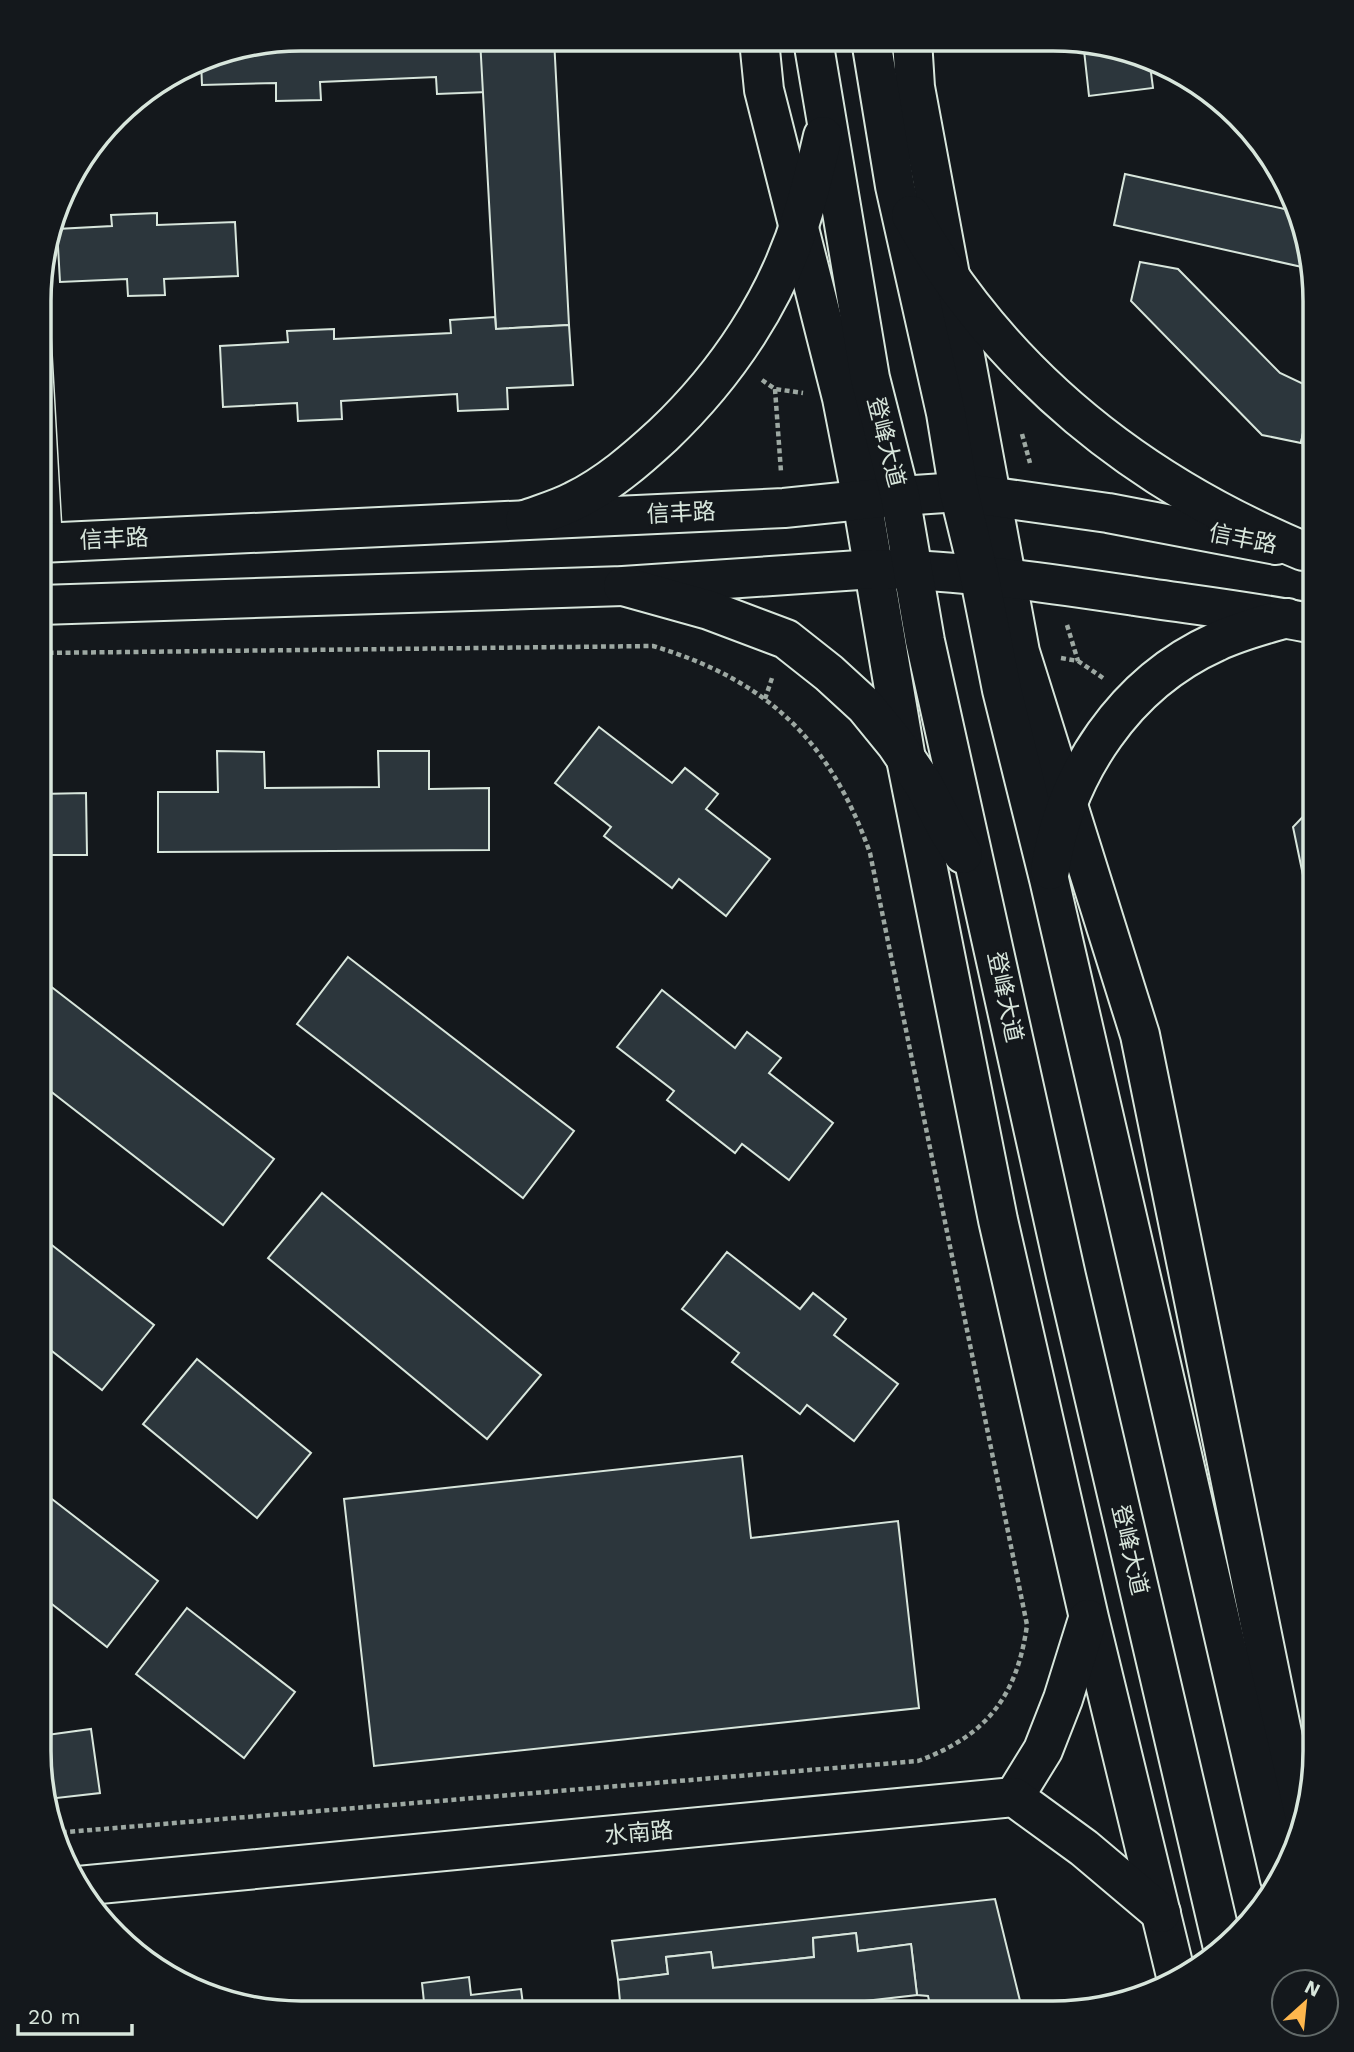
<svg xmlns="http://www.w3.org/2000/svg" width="1354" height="2052" font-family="'Work Sans','Noto Sans SC',sans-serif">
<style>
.building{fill:#2c363c;stroke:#d8e6dc;stroke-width:2}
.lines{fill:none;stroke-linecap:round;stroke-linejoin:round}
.service-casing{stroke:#d8e6dc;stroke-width:21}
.tertiary-casing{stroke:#d8e6dc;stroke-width:42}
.secondary-casing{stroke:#d8e6dc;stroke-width:42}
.primary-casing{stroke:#d8e6dc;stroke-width:42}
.path{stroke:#9da8a2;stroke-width:4.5;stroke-dasharray:5 3.5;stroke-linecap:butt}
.service{stroke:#14181c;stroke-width:18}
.tertiary{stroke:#14181c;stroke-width:38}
.secondary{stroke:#14181c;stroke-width:38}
.primary{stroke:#14181c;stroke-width:38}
.labels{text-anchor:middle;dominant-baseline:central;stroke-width:5;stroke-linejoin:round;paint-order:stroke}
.street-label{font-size:23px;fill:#d8e6dc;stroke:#14181c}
.rim{fill:none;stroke:#d8e6dc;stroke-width:3.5}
</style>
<rect width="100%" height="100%" fill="#14181c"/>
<g class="building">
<path d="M 301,38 L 551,39 L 552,70 L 486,72 L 487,92 L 437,94 L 436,77 L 320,82 L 321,100 L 276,101 L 276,83 L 202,85 L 201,61 L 216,53 Z"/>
<path d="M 480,39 L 554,39 L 569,325 L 496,329 Z"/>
<path d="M 1083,41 L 1149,57 L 1153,88 L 1089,96 Z"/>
<path d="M 1125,174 L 1298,212 L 1306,252 L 1302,267 L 1114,225 Z"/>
<path d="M 157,213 L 157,225 L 235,222 L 238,276 L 164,279 L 165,295 L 128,296 L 127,279 L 60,282 L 57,229 L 112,226 L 111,215 Z"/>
<path d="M 1140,262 L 1178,269 L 1280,373 L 1312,388 L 1301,443 L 1262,435 L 1131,301 Z"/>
<path d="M 495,317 L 496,329 L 569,325 L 573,385 L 507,388 L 508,409 L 458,411 L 457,394 L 341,401 L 342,419 L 298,421 L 297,403 L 223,407 L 220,346 L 288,342 L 287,331 L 334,329 L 334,339 L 451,333 L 450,320 Z"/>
<path d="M 1312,388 L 1315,389 L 1315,446 L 1301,443 Z"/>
<path d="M 599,727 L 672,783 L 685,768 L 718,794 L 706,809 L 770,859 L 726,916 L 679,879 L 672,888 L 604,836 L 611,827 L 555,783 Z"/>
<path d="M 217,751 L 264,752 L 265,788 L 379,787 L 378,751 L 429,751 L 429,789 L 489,788 L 489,850 L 158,852 L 158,792 L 218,792 Z"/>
<path d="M 86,793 L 87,855 L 40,855 L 40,794 Z"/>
<path d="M 1315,804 L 1315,933 L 1293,827 Z"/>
<path d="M 348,957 L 574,1131 L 523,1198 L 297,1024 Z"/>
<path d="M 49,985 L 274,1159 L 223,1225 L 40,1083 L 40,997 Z"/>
<path d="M 662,990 L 735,1048 L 747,1032 L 781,1058 L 769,1073 L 833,1123 L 789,1180 L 742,1144 L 735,1153 L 667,1100 L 674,1091 L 617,1047 Z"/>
<path d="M 322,1193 L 541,1375 L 487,1439 L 268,1258 Z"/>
<path d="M 39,1235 L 154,1325 L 102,1390 L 39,1341 Z"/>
<path d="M 727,1252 L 800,1309 L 813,1293 L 846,1319 L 834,1335 L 898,1384 L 854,1441 L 807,1405 L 800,1414 L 732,1362 L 739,1353 L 682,1309 Z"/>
<path d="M 197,1359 L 311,1453 L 257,1518 L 143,1424 Z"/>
<path d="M 742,1456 L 751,1538 L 898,1521 L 919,1708 L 374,1766 L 344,1499 Z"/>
<path d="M 39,1489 L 158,1581 L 107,1647 L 39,1594 Z"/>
<path d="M 187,1608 L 295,1692 L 244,1758 L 136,1674 Z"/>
<path d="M 91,1729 L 100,1793 L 48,1799 L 38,1751 L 39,1730 L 47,1735 Z"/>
<path d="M 995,1899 L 1023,2013 L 932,2013 L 928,1996 L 917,1995 L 911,1944 L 858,1951 L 856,1933 L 813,1938 L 814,1957 L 713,1968 L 711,1952 L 666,1957 L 668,1974 L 618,1980 L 612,1941 Z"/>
<path d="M 856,1933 L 858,1951 L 911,1944 L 917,1995 L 759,2013 L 621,2012 L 618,1980 L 668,1974 L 666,1957 L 711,1952 L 713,1968 L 814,1957 L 813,1938 Z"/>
<path d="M 469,1977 L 471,1995 L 521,1989 L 524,2012 L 378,2012 L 377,2007 L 424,2002 L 422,1983 Z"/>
</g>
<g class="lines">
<g class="service-casing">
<path id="service" d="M 41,329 L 53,542"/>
</g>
<g class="tertiary-casing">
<g id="tertiary">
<path d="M 759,40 L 764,90 L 842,398 L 862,500 L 906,759 L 998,1220 L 1089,1618 L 1177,1980"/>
<path d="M 912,40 L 915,87 L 1020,652 L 1140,1035 L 1302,1831"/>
<path d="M 1014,1797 L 1043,1750 L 1063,1699 L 1088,1619"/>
<path d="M 78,1886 L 1014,1797 L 1084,1848 L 1161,1913"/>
</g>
</g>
<g class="secondary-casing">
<g id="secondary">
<path d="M 40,543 L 784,508 L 900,496 L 959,492 L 1108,513 L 1276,545"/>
<path d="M 40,605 L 623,586 L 874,569 C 962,570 1048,583 1135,596 C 1195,605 1256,612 1315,624"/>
</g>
</g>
<g class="primary-casing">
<g id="primary">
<path d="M 813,40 L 870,378 L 900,496 L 925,641 L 1066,1276 L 1223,1948"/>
<path d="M 871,40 L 895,186 L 946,413 L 959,492 L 979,574 L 1002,690 L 1049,879 L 1280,1879"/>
<path d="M 911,215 C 1000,373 1138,482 1303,551"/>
<path d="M 525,520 C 541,514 559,509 574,501 C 607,485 637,459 663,435 C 727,374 778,298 803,213 C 811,188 817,162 823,136"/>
<path d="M 623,586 L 709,610 L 786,639 L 829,673 L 865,706 L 896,744 L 924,785 L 947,829 L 963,854"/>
<path d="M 1050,870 C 1065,773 1125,683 1216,642 C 1239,631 1263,625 1287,618"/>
</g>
</g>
<g class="path">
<path d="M 762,380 L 775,389 L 803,393"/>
<path d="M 775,389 L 781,472"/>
<path d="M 1022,434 L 1030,463"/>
<path d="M 1067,625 L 1078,661"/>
<path d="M 40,653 L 653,646 C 767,680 830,740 870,853 L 1027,1625 C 1017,1697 986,1736 918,1761 L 55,1833"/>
<path d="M 1061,658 L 1078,661 L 1103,678"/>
<path d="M 765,699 L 772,678"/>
</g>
<use href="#service" class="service"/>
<use href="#tertiary" class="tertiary"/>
<use href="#secondary" class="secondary"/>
<use href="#primary" class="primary"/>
</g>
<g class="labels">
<g class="street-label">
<text transform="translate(886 442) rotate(76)">登峰大道</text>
<text transform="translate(681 513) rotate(-3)">信丰路</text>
<text transform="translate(114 539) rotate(-3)">信丰路</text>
<text transform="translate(1243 539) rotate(11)">信丰路</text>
<text transform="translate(1005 997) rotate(78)">登峰大道</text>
<text transform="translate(1130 1550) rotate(77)">登峰大道</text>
<text transform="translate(639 1833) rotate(-5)">水南路</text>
</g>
</g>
<path d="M0 0H1354V2052H0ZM301 51H1053A250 250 0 0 1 1303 301V1751A250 250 0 0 1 1053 2001H301A250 250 0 0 1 51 1751V301A250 250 0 0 1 301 51Z" fill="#14181c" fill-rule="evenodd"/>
<path class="rim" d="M301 51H1053A250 250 0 0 1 1303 301V1751A250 250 0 0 1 1053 2001H301A250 250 0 0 1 51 1751V301A250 250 0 0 1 301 51Z"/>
<g transform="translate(1305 2003) rotate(27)"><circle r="33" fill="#14181c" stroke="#626a69" stroke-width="2"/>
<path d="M0-5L12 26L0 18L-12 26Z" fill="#ffb74d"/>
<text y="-10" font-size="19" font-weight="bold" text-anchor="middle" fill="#d8e6dc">N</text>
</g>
<path d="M18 2024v10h114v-10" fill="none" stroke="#d8e6dc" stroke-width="3.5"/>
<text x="28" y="2024" font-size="21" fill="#d8e6dc" stroke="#14181c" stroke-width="5" paint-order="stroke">20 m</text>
</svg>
